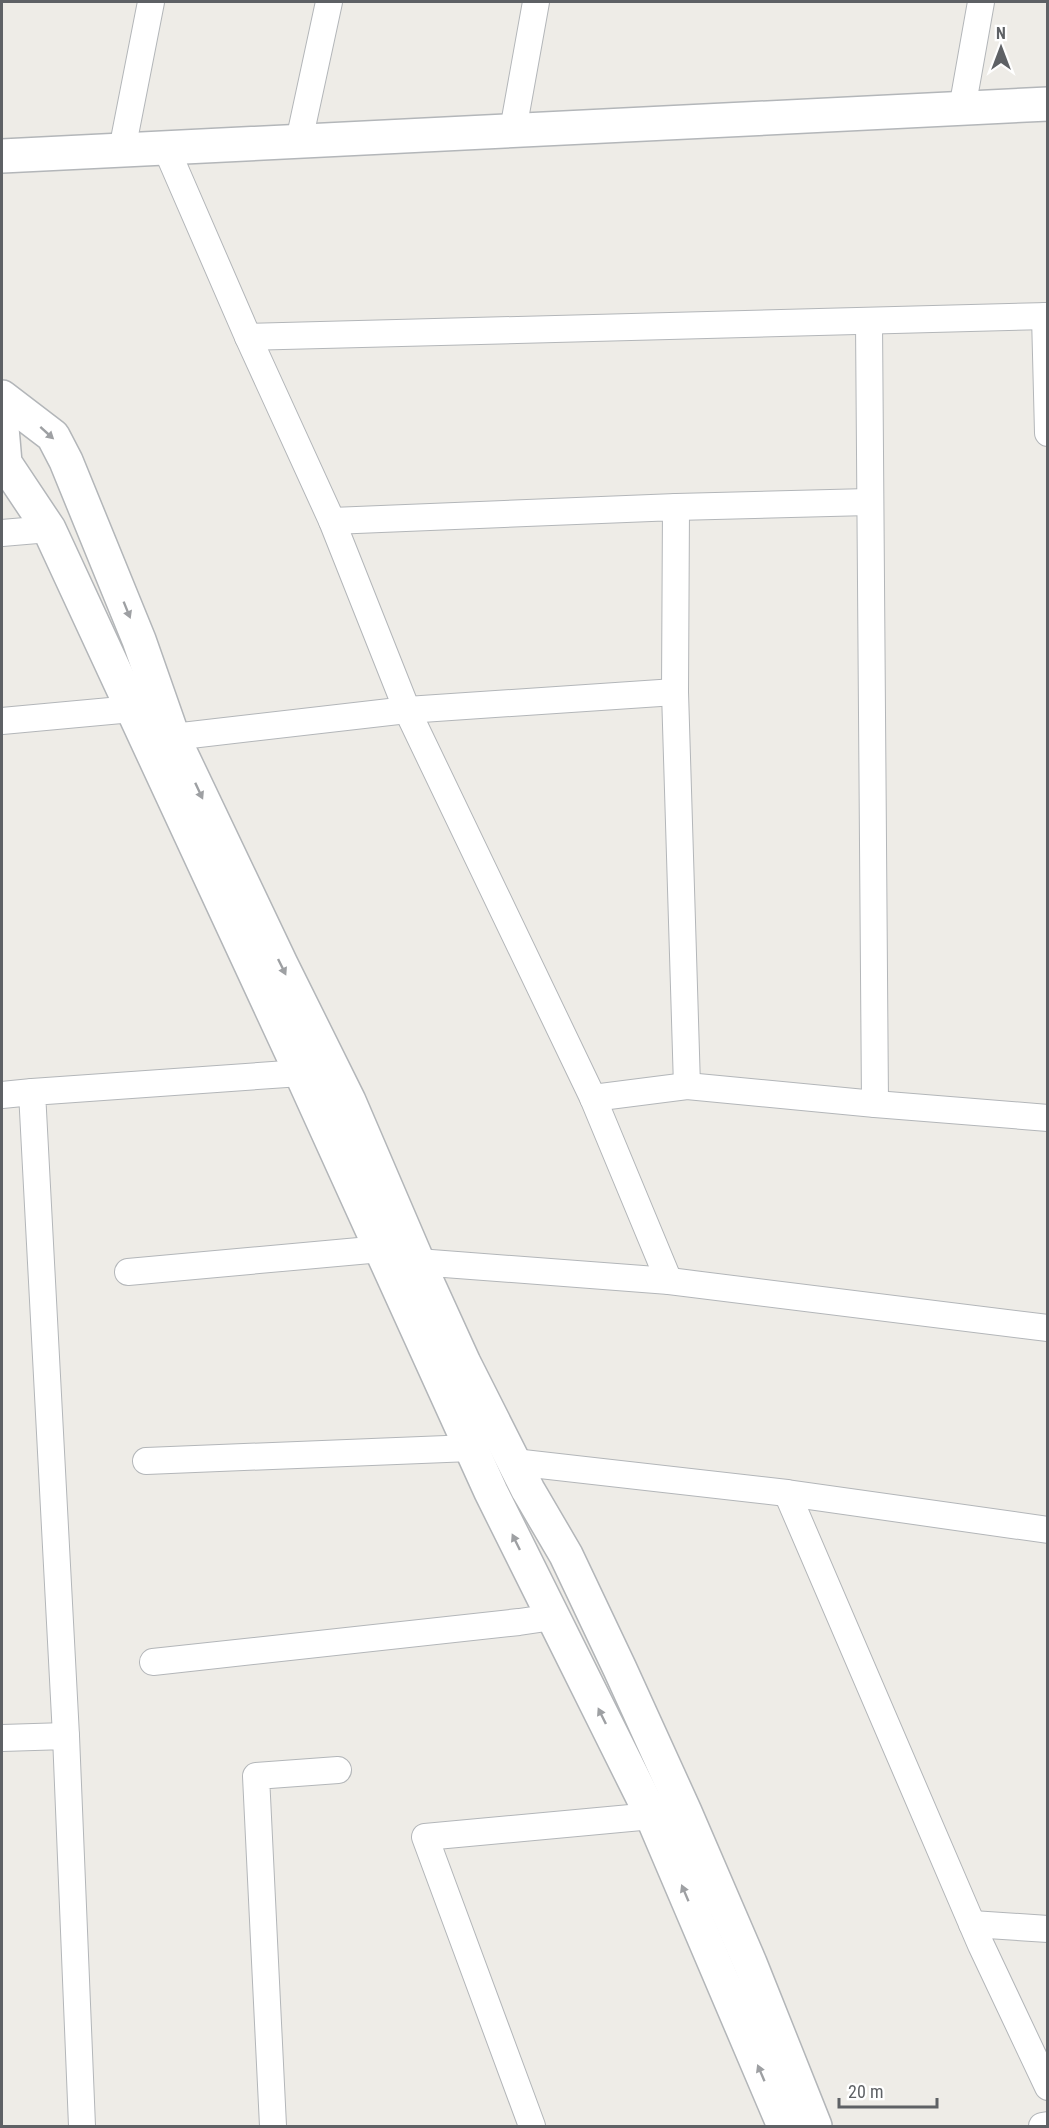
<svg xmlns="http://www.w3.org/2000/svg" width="1049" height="2128" font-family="'Roboto Condensed',sans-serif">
  <rect width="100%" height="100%" fill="#eeece7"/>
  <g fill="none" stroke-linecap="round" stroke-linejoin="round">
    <defs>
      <g id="minor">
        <polyline points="962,109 981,2"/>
        <polyline points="513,130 536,2"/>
        <polyline points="299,141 329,2"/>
        <polyline points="166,148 248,337 332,521 407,710 593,1098 669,1281"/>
        <polyline points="122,150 151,2"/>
        <polyline points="1045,316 1048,433"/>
        <polyline points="869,322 875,1104"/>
        <polyline points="248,337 1048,316"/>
        <polyline points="676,507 869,502"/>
        <polyline points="332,521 676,507 675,692 687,1086"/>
        <polyline points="2,533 49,529"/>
        <polyline points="2,721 132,709 147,705"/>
        <polyline points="156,739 407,710 675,692"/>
        <polyline points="2,1095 32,1092"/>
        <polyline points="593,1098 687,1086 875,1104 1048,1118"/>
        <polyline points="418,1262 669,1281 1048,1328"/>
        <polyline points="128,1272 381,1249"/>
        <polyline points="146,1461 471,1448"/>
        <polyline points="514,1462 787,1493 1048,1530"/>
        <polyline points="787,1493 981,1945 1048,2087"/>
        <polyline points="153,1662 519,1622 553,1617"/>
        <polyline points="66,1736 32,1092 301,1073"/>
        <polyline points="2,1738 66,1736 82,2126"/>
        <polyline points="972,1924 1048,1929"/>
        <polyline points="273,2126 256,1776 338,1770"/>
        <polyline points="532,2126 425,1837 652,1816"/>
        <polyline points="1042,2126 1048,2125"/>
      </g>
      <g id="tertiary">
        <polyline points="2,156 1048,104"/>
        <polyline points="2,397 53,436 66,461 139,640 173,737 281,964 349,1101 418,1262 464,1363 528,1490 566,1555 620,1669 685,1812 750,1963 815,2126"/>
        <polyline points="2,428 5,463 49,529 301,1073 491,1492 652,1816 784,2126"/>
      </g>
    </defs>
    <!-- minor casing -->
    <use href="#minor" stroke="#b3b6b9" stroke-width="28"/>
    <!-- tertiary casing -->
    <use href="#tertiary" stroke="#b3b6b9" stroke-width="36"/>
    <!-- minor -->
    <use href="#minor" stroke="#fff" stroke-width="26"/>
    <!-- tertiary -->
    <use href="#tertiary" stroke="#fff" stroke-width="33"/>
  </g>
  <!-- one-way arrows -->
  <defs><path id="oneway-solid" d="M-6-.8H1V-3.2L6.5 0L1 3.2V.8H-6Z" transform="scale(1.5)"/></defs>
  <g fill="#9ea0a3">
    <use href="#oneway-solid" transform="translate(47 433) rotate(42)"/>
    <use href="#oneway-solid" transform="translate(127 610) rotate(68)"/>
    <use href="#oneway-solid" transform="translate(199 791) rotate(65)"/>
    <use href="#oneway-solid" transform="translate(282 967) rotate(64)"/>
    <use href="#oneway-solid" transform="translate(516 1542) rotate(-116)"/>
    <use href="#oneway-solid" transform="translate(602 1716) rotate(-116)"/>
    <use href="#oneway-solid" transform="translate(685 1893) rotate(-113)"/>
    <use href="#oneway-solid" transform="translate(761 2073) rotate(-113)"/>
  </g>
  <!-- border -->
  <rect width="1049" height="2128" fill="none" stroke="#5e6165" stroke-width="6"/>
  <!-- north arrow -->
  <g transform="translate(1001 48)" stroke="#ffffff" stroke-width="4.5" paint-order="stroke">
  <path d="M0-4.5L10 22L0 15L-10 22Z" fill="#5e6165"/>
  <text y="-9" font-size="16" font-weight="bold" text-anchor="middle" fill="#5e6165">N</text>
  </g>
  <!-- scale -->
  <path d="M839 2098v9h98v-9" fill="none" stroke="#5e6165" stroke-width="3"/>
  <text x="848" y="2098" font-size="18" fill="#5e6165" stroke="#ffffff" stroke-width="4.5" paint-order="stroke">20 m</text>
</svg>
